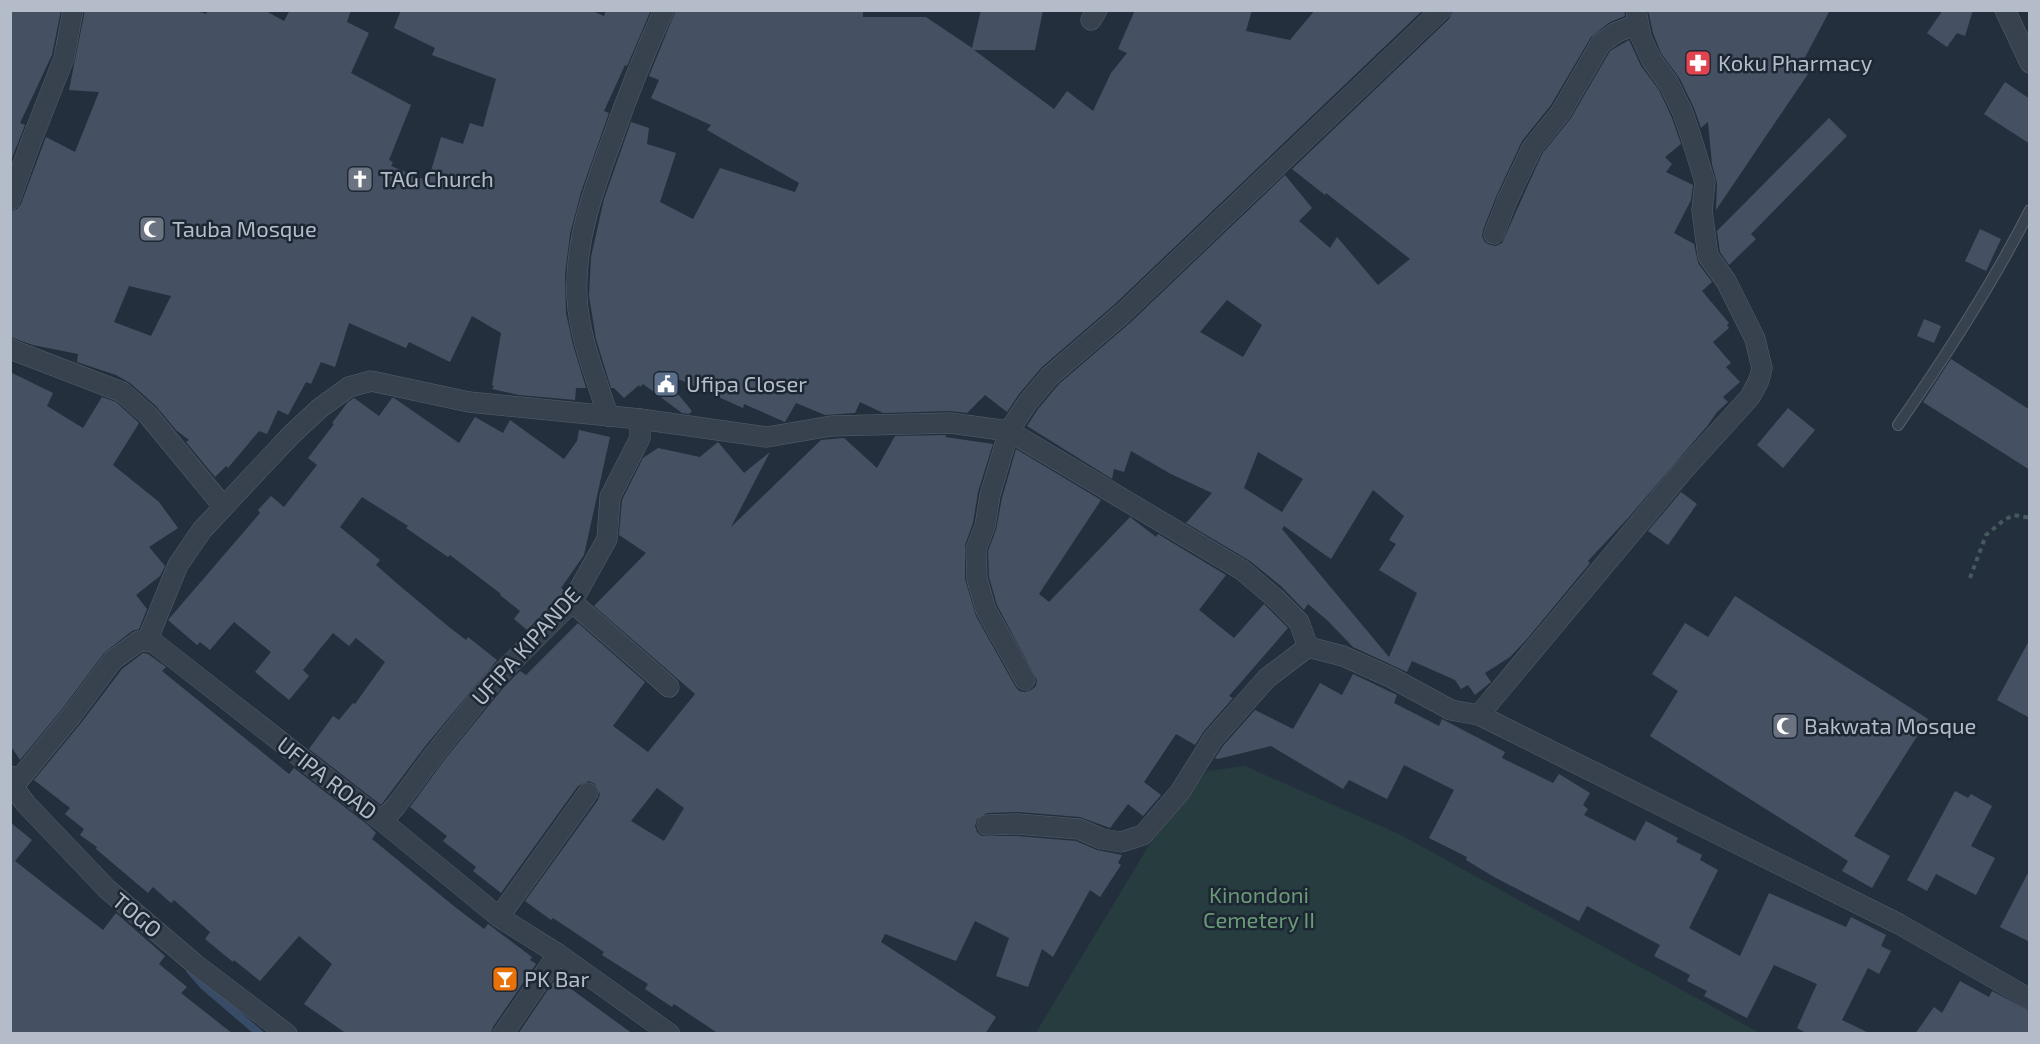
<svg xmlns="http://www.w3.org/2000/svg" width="2040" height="1044" font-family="'Exo 2',sans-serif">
  <rect width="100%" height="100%" fill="#242f3e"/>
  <!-- green -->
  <polygon fill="#263c3f" points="1245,766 1399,834 1760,1033 1035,1034 1148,847 1207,771"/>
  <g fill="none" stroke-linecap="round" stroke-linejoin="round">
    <!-- stream -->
    <polyline stroke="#394c67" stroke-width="8" points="190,970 204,986 260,1034"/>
  </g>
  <!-- building -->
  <g fill="#455162" fill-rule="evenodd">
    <polygon points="10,10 61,10 52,55 20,123 25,125 10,163"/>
    <path d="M85,10H193L206,14L208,10H264L284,21L290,10H351L347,22L369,33L351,73L411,105L389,160L393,162L391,166L428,181L441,137L463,144L470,123L483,127L496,79L432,55L435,48L394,28L401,10H590L604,16L606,10H651L627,66L625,65L604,111L609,113L581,192L570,234L565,275L566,313L573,345L586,388H576L575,400L519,395L492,389L494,386L492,385L501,333L472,316L450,362L409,342L406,348L349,323L335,367L321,362L311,384L306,382L288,415L278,410L267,434L259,431L228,468L226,466L215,477L186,442L189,440L176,430L156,406L130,383L116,375L77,362L78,354L33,345L10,337V212L17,209L21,204L46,137L75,152L99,92L69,90ZM129,286L171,296L151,336L114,322Z"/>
    <polygon points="676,10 863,10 863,17 926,17 972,48 981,10 1043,10 1035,50 974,50 1054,109 1067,91 1093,111 1111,73 1127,53 1118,49 1135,10 1252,10 1246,31 1290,40 1315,10 1423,10 1115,304 1042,367 1019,394 1007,412 985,395 967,413 950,411 883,413 860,402 855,413 825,415 796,403 785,422 744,404 743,408 658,370 692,411 689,414 682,413 643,384 640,387 639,385 624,398 614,388 611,388 596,339 589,296 591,257 604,199 631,122 649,128 647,144 676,153 660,202 693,219 720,168 795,192 799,183 707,130 711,125 651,98 659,80 649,76"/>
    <path d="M1453,10H1624L1625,16L1610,22L1591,37L1551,105L1522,141L1496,197L1483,230L1482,236L1485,242L1490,245L1496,246L1502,243L1542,154L1571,118L1610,51L1629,40L1641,66L1659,90L1672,118L1681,144L1665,157L1672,164L1666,172L1693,185L1691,200L1674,233L1694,244L1698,263L1712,282L1702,291L1729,323L1727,325L1729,328L1713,342L1731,363L1726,367L1740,382L1723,397L1728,402L1717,412L1708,425L1629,517L1588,561L1590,563L1527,639L1510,657L1485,673L1491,682L1475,695L1468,685L1461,689L1455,680L1412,661L1407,672L1353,647L1328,621L1308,604L1304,610L1281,586L1250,561L1186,523L1212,493L1171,474L1131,451L1124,472L1114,469L1112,479L1027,426L1038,409L1059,384L1131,322L1285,175L1312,208L1299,221L1330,248L1337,237L1378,285L1410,259L1326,193L1325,195L1292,169L1449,19ZM1227,300L1262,325L1243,357L1200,332ZM1258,452L1303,479L1282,512L1244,488ZM1373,490L1404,516L1389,540L1396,544L1379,570L1417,593L1389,657L1282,529L1284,526L1331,559Z"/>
    <polygon points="1648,10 1830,10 1801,65 1810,71 1716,210 1717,183 1712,164 1708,122 1701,128 1694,108 1680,79 1661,53 1653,33"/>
    <polygon points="1943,10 1973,10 1965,36 1957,33 1947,47 1927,33"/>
    <polygon points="2005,82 2030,99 2030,144 1984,114"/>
    <polygon points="1829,118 1847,136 1751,234 1756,239 1729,265 1720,252 1717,231"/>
    <polygon points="1980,229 2001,239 1986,271 1965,261"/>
    <polygon points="1924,319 1941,326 1934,343 1917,336"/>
    <polygon points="1951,359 2030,410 2030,470 1923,402"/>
    <polygon points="10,372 53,393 47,406 83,428 102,397 116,402 139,423 113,465 159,502 178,528 149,547 165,566 160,576 136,595 147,609 139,629 132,631 104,653 63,708 20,760 10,745"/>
    <polygon points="354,398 379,416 392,398 394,398 459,443 475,417 503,433 510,420 564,459 577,441 579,430 610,437 584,555 561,588 565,591 562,595 527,630 514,619 520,611 500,595 501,594 450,555 448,557 406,528 408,526 362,497 340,527 380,560 376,565 400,586 449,627 466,640 468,637 497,660 427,744 381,805 309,749 333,716 339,720 353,703 355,704 385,662 356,638 349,646 333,633 303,670 309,676 289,700 255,672 271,652 234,622 210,650 200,642 197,645 168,620 260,513 258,510 271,496 284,507 317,465 308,458 334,424 332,423 348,402"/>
    <polygon points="1788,408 1815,430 1783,468 1757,445"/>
    <path d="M946,435L945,437L993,444L978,492L973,523L965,545V579L976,616L1015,686L1019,691L1025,692L1031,690L1036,686L1037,680L997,605L989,577L988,551L996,530L1002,498L1016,449L1101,500L1039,594L1049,602L1130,517L1156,537L1158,534L1226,575L1199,610L1234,638L1264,604L1288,628L1229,696L1233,698L1204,731L1195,745L1176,734L1144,782L1161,795L1143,816L1128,804L1110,828L1080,817L1018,812L987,813L977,819L975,826L977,832L982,836H1017L1076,841L1097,850L1122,855L1118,863L1121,865L1100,897L1090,890L1053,957L1042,949L1028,987L996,976L1009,938L975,921L956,961L885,934L881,942L996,1017L985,1034H719L674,1004L672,1007L645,989L648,984L602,955L604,952L553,918L551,920L525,901L598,800L600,794L595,784L589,781L578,786L501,893L473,871L476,867L443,841L447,836L410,807L445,759L504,687L520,671L526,675L578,623L645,682L613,726L648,752L695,694L594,606L646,553L619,535L622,500L643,458L658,448L700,457L718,442L744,473L770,452L731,527L821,440L844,438L877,468L895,436ZM657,788L684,808L664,841L631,821Z"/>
    <polygon points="1681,492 1697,504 1668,545 1648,531"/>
    <polygon points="1735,596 1928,719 1854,836 1890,856 1872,888 1842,871 1848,861 1650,736 1678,691 1652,674 1685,623 1708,637"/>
    <polygon points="2030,639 2030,718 1997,700"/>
    <polygon points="143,653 148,654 166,667 162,671 289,774 294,768 368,825 376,833 372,839 455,907 484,929 488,924 532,957 530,960 536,964 493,1027 491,1034 347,1034 304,1004 332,964 299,936 260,981 234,960 233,962 205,939 210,932 174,900 171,903 153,887 148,893 96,849 97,847 80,835 84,829 65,814 70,808 34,780 81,723 122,669"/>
    <polygon points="1353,674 1397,695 1394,703 1439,726 1442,719 1505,752 1502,758 1553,783 1559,774 1590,793 1583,805 1588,809 1584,815 1635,841 1646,821 1678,838 1676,842 1702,855 1700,860 1718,870 1689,928 1740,956 1769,893 1846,927 1851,917 1886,935 1881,946 1891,951 1879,974 1868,968 1842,1020 1871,1034 1808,1034 1797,1028 1817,984 1774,965 1747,1018 1704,996 1707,991 1687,981 1690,975 1654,956 1660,945 1587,906 1579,921 1494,877 1466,860 1467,857 1429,838 1454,790 1404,765 1387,799 1349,780 1343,789 1271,746 1218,759 1215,758 1223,746 1255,710 1293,729 1320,683 1342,695"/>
    <polygon points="1955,791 1968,798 1971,794 1992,806 1971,846 1995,858 1976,895 1936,874 1927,891 1907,880"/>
    <polygon points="10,822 32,840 15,861 103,930 116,913 165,956 159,964 187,987 181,993 233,1034 10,1034"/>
    <polygon points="2030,869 2030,942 2000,927"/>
    <polygon points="556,978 633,1034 518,1034"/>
    <polygon points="1960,981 1989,997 1992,991 2030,1011 2030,1034 1915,1034 1934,1007 1942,1013"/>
  </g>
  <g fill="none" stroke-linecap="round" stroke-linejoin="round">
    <defs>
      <path id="lane" d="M1898,425C1946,356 1992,285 2030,210"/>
      <g id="street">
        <polyline points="2005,10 2030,63"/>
        <polyline points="1091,20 1097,10"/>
        <polyline points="10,200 31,142 64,58 73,10"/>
        <polyline points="1494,234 1507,201 1532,148 1561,112 1601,43 1617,32 1638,24"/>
        <polyline points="10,349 122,392 148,415 223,506"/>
        <path d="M608,416C596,377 579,338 577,297C574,242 594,188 613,137C628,94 645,52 664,10"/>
        <polyline points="572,602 669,687"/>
        <polyline points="147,641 178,565 202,530 291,435 320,408 349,387 371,381 469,402 640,419 767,437 831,426 950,423 1009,431 1242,570 1275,598 1299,622 1308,647"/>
        <polyline points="1025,680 986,610 977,579 976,549 985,526 990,495 1009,431 1028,402 1050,376 1123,313 1441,10"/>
        <polyline points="1479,715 1682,472 1750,397 1759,380 1762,368 1755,339 1726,281 1708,256 1702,210 1705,182 1692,140 1683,113 1669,84 1651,59 1641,37 1636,10"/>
        <polyline points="11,776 13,787 26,804 107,889 195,964 287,1034"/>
        <polyline points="13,787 72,715 113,660 139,641 153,642 382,821 499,917 558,954 670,1034"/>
        <polyline points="382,821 396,806 436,752 495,679 572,602 607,539 610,497 640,438 640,419"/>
        <polyline points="987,825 1017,824 1079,829 1102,839 1121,842 1143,835 1180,792 1213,739 1267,678 1308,647 1343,656 1392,678 1451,710 1479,715 1899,924 2030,999"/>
        <polyline points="499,917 588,793"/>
        <polyline points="503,1034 558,954"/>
      </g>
    </defs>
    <!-- lane casing -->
    <use href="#lane" stroke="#565f6c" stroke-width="12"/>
    <!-- street casing -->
    <use href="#street" stroke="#565f6c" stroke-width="21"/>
    <!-- path -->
    <polyline stroke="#44595c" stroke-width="4" stroke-dasharray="4.5 4.5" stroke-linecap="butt" points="1970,578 1986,535 2004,520 2014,515 2030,518"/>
    <!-- lane -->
    <use href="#lane" stroke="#38414e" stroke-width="10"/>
    <!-- street -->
    <use href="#street" stroke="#38414e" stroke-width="20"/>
  </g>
  <!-- icons -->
  <defs>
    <symbol id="pharmacy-square" viewBox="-11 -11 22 22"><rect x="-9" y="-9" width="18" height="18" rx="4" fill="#e0444e" stroke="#1d2633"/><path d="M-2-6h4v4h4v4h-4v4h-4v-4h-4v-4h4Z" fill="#fff"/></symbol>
    <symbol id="church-square" viewBox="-11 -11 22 22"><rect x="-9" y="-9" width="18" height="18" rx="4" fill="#6b7280" stroke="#1d2633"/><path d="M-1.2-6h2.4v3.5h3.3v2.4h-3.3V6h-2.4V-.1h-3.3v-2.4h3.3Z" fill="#fff"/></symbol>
    <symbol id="mosque-square" viewBox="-11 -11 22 22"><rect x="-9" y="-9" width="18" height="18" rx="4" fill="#6b7280" stroke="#1d2633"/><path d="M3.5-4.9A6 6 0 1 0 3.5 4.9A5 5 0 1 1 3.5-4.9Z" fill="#fff"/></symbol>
    <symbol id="civic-square" viewBox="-11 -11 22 22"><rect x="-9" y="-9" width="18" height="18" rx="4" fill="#5c6f8a" stroke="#1d2633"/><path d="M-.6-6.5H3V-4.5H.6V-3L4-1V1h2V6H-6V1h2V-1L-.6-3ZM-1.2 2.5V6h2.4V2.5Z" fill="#fff"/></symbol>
    <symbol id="bar-square" viewBox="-11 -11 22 22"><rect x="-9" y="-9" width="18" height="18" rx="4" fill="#e8710a" stroke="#1d2633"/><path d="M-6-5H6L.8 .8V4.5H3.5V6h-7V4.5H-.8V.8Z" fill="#fff"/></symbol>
  </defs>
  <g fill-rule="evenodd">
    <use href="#pharmacy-square" x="1683" y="48" width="30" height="30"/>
    <use href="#church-square" x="345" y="164" width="30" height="30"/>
    <use href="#mosque-square" x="137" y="214" width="30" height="30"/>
    <use href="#civic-square" x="651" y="369" width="30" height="30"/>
    <use href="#mosque-square" x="1770" y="711" width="30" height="30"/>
    <use href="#bar-square" x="490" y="964" width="30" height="30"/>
  </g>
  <g text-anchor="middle" stroke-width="5" stroke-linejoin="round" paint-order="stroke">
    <!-- poi labels -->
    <g font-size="22" fill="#b4bcc9" stroke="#1d2633" text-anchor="start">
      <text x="1718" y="71">Koku Pharmacy</text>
      <text x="380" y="187">TAG Church</text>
      <text x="172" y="237">Tauba Mosque</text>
      <text x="686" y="392">Ufipa Closer</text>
      <text x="1804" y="734">Bakwata Mosque</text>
      <text x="524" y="987">PK Bar</text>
    </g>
    <!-- street labels -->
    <g font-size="22" fill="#b4bcc9" stroke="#1d2633">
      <text transform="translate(526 646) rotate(-48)" y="8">UFIPA KIPANDE</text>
      <text transform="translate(327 778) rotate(38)" y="8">UFIPA ROAD</text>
      <text transform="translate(137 915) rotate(40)" y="8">TOGO</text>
    </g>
    <!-- park labels -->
    <g font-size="22" fill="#6b9a76" stroke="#1d2633">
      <text x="1259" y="903">Kinondoni<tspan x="1259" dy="25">Cemetery II</tspan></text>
    </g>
  </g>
  <!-- border -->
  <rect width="2040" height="1044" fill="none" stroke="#b4bcc9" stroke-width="24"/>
</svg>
